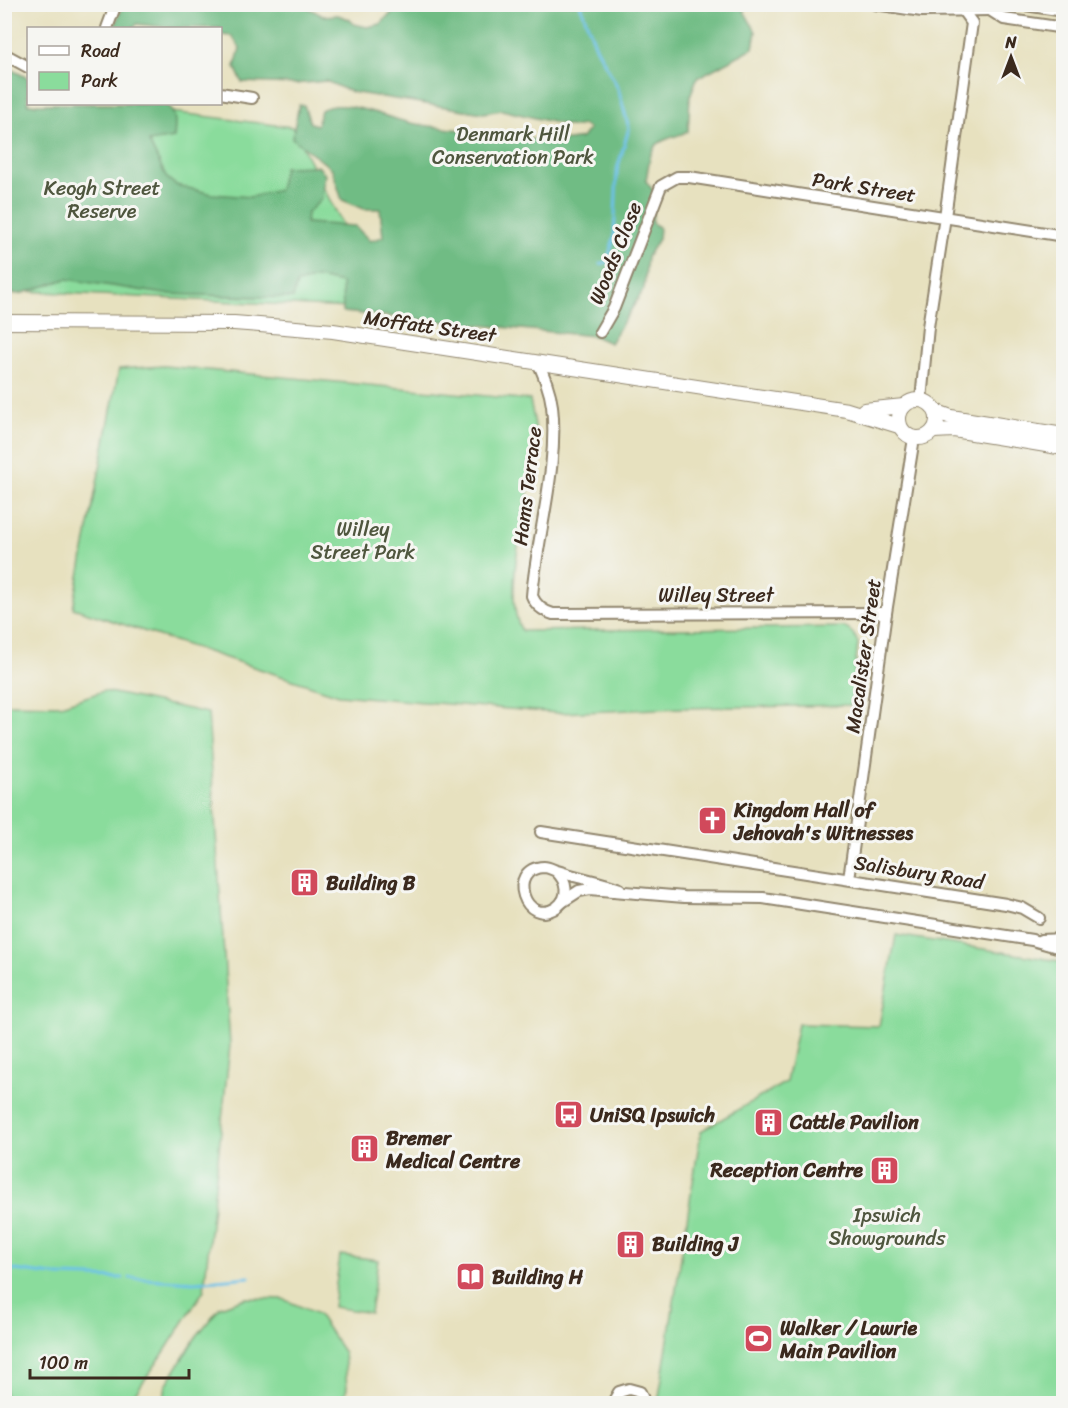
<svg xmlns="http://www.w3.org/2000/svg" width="1068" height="1408" font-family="Sriracha,sans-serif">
  <rect width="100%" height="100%" fill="#f6f6f2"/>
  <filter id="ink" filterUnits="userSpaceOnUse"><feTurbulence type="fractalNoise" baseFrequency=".0167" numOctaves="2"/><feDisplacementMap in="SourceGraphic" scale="12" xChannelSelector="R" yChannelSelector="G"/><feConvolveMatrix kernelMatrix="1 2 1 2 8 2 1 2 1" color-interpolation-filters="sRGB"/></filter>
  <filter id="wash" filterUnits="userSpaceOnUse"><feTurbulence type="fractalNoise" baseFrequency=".008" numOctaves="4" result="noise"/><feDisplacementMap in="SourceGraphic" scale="24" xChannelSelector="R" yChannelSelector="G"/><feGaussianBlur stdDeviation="1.35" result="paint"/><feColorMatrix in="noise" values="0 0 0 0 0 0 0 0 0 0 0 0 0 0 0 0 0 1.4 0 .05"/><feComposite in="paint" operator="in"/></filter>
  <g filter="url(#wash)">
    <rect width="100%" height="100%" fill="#e7e1bf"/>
    <!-- green -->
    <g fill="#8adc9c" stroke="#62835d" stroke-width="1.5">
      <polygon points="47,104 107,104 292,127 387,310 5,290 4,136"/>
      <path d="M164,366L530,400C532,412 536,425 536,436C535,485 498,591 522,631L844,627C852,631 855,635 858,643L851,705L682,708L558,713L339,695L73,608L119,369Z"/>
      <polygon points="104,691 208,713 230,1045 204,1290 161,1357 128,1403 5,1403 5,704 61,705"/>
      <polygon points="896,935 1059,961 1063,969 1063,1403 658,1403 701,1131 786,1082 798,1024 879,1026"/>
      <polygon points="340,1255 378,1260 370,1313 333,1307"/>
      <polygon points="246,1298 283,1299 318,1314 344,1353 347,1387 344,1403 163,1403 166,1385 196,1337 220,1307"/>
    </g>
    <!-- forest -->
    <path fill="#6fbc84" stroke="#557351" stroke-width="1.5" d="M747,4L744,11L756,32L753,48L697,78L690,96L688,132C650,144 652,143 646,181L655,193L652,223L659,227L658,239L647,257L644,289L610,343L594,336L343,312L342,283L317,278L297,283L293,298L165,294L66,279L20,294L5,293L4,66L28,78V104H164C178,111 175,124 174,138L149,142L167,178L176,185L212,194L251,197L279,190L284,167L318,166L325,174L321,200L307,213L306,223L355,226L370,241L383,237L380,209H364L342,200L332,169L292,138L299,105H304L310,123L317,125L321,110C345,97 385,118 411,123C432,127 454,129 476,132C510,136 548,145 582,138L589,129L583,125L573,127L502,110L483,113L351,92L326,81L295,84L242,82L235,67L240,48L232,36L221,35L220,28H173L137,24L133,28H114L123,5H303L323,16L338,15L349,19L354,24L367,27L381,24C388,14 396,8 409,5Z"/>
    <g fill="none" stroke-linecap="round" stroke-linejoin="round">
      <!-- stream -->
      <g stroke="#6cc1e9" stroke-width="3">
        <polyline points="580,4 596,47 618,88 629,128 617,170 614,238 607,262 600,264"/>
        <polyline points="4,1271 15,1270 60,1276 123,1278"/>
        <polyline points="130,1278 195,1282 249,1277"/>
      </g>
    </g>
  </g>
  <g filter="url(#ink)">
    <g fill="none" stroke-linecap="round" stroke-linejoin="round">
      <defs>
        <g id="minor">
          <polyline points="875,4 922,11 990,10 1007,4"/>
          <polyline points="1019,4 1064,11"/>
          <polyline points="990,10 1004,19 1064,28"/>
          <polyline points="107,28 116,4"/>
          <polyline points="4,54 28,67"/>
          <polyline points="220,93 252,98"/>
          <polyline points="600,332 614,308 661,186 677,177 689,177 1064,236"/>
          <path d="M538,362C544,376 550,390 552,406C559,466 537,535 532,596C536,606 543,611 553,614L886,613"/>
          <polyline points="921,400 928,327 945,217 972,23 958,4"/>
          <polyline points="541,832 1006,904 1022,908 1039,918"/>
          <path d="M556,871C567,881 570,897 557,907C525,929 505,868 544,867C549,867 553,870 557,871C578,878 599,881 620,889"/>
          <polyline points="849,879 886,613 914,438"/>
          <polyline points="562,902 579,891 590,889 684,897 763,898 1032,940 1064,949"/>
          <polyline points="1041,940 1064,939"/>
          <polyline points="612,1404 619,1392 629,1389 640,1392 645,1404"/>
        </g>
        <g id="major">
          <polyline points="4,322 234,323 333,331 847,410 899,426"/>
          <circle cx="918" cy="419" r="19"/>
          <polyline points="864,410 904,406"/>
          <polyline points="935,411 951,417 1064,435"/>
          <polyline points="933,431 954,430 1064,448"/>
        </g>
      </defs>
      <!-- minor casing -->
      <use href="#minor" stroke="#91866e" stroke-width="14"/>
      <!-- major casing -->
      <use href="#major" stroke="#91866e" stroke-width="16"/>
      <!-- minor -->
      <use href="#minor" stroke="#fff" stroke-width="10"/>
      <!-- major -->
      <use href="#major" stroke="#fff" stroke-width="14"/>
    </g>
  </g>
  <!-- icons -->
  <defs>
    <symbol id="church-square" viewBox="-11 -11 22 22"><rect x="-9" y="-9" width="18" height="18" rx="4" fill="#d1495b" stroke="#f6f6f2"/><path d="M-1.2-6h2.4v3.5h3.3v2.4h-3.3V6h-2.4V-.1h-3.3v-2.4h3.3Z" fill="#fff"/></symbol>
    <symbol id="building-square" viewBox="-11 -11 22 22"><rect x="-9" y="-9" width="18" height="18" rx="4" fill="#d1495b" stroke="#f6f6f2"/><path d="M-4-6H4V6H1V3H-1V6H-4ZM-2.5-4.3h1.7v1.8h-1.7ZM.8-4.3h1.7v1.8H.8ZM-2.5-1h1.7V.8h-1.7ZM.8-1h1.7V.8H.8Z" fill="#fff"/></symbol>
    <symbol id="bus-square" viewBox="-11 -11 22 22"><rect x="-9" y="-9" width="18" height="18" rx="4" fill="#d1495b" stroke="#f6f6f2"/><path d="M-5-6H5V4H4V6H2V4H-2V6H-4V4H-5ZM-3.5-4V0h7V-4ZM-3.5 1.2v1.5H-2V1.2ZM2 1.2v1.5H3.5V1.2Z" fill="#fff"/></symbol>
    <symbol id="library-square" viewBox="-11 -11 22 22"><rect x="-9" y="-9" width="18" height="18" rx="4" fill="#d1495b" stroke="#f6f6f2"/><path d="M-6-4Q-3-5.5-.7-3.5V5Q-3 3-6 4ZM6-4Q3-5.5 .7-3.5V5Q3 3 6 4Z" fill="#fff"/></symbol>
    <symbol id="stadium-square" viewBox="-11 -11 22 22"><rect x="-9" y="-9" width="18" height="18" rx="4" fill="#d1495b" stroke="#f6f6f2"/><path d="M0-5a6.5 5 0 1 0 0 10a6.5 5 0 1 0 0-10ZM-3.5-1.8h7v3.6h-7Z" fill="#fff"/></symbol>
  </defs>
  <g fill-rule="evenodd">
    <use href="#church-square" x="696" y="804" width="33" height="33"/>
    <use href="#building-square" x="288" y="866" width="33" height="33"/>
    <use href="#bus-square" x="552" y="1098" width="33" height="33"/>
    <use href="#building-square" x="752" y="1106" width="33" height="33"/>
    <use href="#building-square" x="348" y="1132" width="33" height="33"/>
    <use href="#building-square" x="868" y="1154" width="33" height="33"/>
    <use href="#building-square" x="614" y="1228" width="33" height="33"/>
    <use href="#library-square" x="454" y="1260" width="33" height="33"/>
    <use href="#stadium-square" x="742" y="1322" width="33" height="33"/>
  </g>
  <g text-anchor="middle" stroke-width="6" stroke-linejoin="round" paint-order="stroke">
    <!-- park labels -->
    <g font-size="20" fill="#4f563e" stroke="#f6f6f2">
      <text x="513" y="141">Denmark Hill<tspan x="513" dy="23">Conservation Park</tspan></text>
      <text x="102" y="195">Keogh Street<tspan x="102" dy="23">Reserve</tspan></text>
      <text x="363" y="536">Willey<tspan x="363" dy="23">Street Park</tspan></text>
      <text x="887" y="1222">Ipswich<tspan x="887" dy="23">Showgrounds</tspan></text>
    </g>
    <!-- street labels -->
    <g font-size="20" fill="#3b2a1e" stroke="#f6f6f2">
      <text transform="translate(864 187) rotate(9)" y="7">Park Street</text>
      <text transform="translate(615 253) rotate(-68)" y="7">Woods Close</text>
      <text transform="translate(430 326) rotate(8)" y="7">Moffatt Street</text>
      <text transform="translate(527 486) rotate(-83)" y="7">Hams Terrace</text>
      <text x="716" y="602">Willey Street</text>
      <text transform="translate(863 656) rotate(-82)" y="7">Macalister Street</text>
      <text transform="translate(919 872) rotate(9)" y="7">Salisbury Road</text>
    </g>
    <!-- poi labels -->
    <g font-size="20" font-weight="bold" fill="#3b2a1e" stroke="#f6f6f2" text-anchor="start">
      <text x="734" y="817">Kingdom Hall of<tspan x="734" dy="23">Jehovah's Witnesses</tspan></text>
      <text x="326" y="890">Building B</text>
      <text x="590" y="1122">UniSQ Ipswich</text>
      <text x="790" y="1129">Cattle Pavilion</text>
      <text x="386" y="1145">Bremer<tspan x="386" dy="23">Medical Centre</tspan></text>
      <text x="863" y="1177" text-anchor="end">Reception Centre</text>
      <text x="652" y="1251">Building J</text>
      <text x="492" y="1284">Building H</text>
      <text x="780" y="1335">Walker / Lawrie<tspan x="780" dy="23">Main Pavilion</tspan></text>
    </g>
  </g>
  <!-- margin -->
  <rect width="1068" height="1408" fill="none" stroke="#f6f6f2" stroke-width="24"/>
  <!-- legend -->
  <rect x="27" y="27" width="195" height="78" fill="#f6f6f2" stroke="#aba49d" stroke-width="1.5"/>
  <rect x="39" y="46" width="30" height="9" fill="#ffffff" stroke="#aba49d" stroke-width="1.5"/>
  <text x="81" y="57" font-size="18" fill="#3b2a1e">Road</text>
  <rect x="39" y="72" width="30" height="18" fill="#8adc9c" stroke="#aba49d" stroke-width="1.5"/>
  <text x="81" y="87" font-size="18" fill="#3b2a1e">Park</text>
  <!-- north arrow -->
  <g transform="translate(1011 57)" stroke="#f6f6f2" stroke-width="4.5" paint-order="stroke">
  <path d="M0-4.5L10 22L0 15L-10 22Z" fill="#3b2a1e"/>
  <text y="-9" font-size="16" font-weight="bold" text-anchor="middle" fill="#3b2a1e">N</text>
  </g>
  <!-- scale -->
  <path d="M30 1369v9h159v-9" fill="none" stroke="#3b2a1e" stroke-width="3"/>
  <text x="39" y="1369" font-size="18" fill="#3b2a1e" stroke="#f6f6f2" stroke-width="4.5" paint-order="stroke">100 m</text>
</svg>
